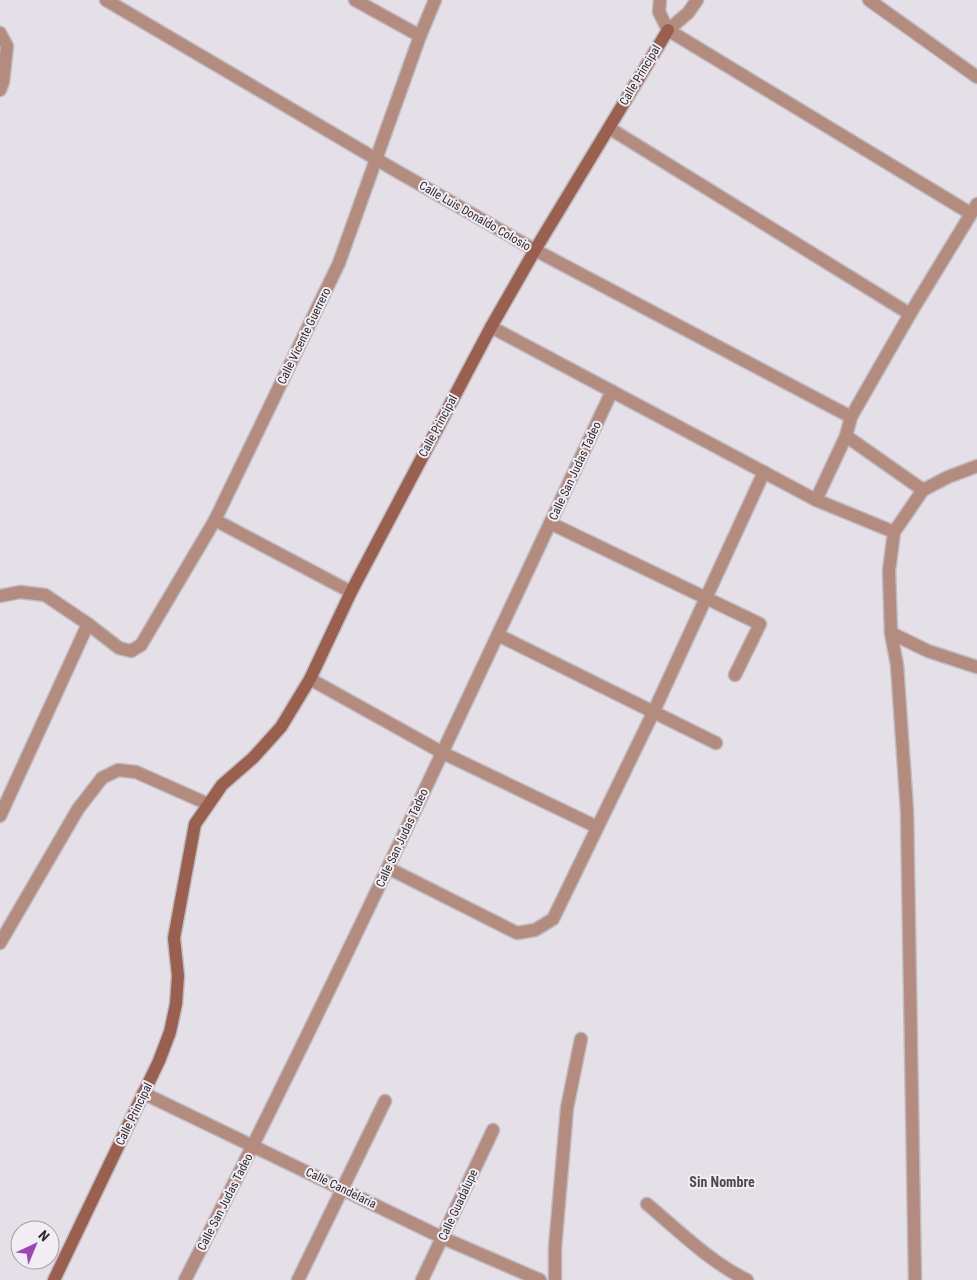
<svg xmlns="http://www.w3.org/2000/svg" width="977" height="1280" font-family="'Roboto Condensed',sans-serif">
  <rect width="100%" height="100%" fill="#e5dfe7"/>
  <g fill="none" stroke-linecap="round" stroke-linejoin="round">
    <defs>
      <g id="street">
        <polyline points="106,0 393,169 535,250 851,417"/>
        <polyline points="355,0 420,36"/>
        <polyline points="660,0 659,12 668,30 970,213"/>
        <polyline points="869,0 977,77"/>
        <polyline points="668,30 688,13 697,0"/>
        <polyline points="0,33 7,46 3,82 0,90"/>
        <polyline points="609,128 910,314"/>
        <polyline points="491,327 816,500 894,532"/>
        <polyline points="846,436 923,490"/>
        <polyline points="816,500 846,436 851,417 910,314 977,204"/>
        <polyline points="215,520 351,592"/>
        <polyline points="550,523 760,624 735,675"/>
        <polyline points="0,596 20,592 45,595 88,624 119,648 131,651 141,645 215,520 339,263 420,36 435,0"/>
        <polyline points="891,633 928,651 977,667"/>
        <polyline points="498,635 716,743"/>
        <polyline points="310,679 443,753 597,827"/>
        <polyline points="0,816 88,624"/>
        <polyline points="388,868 517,933 535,930 553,919 653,713 764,472"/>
        <polyline points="0,943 78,809 102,778 118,770 136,772 208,804"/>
        <polyline points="143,1093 443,1238 540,1280"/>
        <path d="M647,1204C678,1230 710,1262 747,1280"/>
        <path d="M185,1280C335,987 472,689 612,391"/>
        <polyline points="298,1280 385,1101"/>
        <polyline points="422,1280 493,1130"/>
        <polyline points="555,1280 555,1248 567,1108 581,1039"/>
        <polyline points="915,1280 907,811 897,665 891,633 889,571 894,532 923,490 948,477 977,466"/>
      </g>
      <polyline id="secondary" points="54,1280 159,1061 170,1032 176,1004 178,976 174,938 195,824 222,785 253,758 281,727 310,679 351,592 491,327 535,250 668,30"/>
    </defs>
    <!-- street casing -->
    <use href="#street" stroke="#c0bbc2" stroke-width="15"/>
    <!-- secondary casing -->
    <use href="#secondary" stroke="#c0bbc2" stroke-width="15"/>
    <!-- street -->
    <use href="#street" stroke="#b38b7f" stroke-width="12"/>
    <!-- secondary -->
    <use href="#secondary" stroke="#996050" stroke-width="12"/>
  </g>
  <g text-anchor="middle" stroke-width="4" stroke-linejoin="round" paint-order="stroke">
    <!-- street labels -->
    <g font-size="12" fill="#2d2b2d" stroke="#f2edf4">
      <text transform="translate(640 75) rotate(-59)" y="4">Calle Principal</text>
      <text transform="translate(475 216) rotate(30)" y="4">Calle Luis Donaldo Colosio</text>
      <text transform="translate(304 336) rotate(-64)" y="4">Calle Vicente Guerrero</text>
      <text transform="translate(438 426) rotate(-62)" y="4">Calle Principal</text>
      <text transform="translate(575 471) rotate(-65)" y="4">Calle San Judas Tadeo</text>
      <text transform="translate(402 838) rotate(-65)" y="4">Calle San Judas Tadeo</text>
      <text transform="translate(134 1114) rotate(-64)" y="4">Calle Principal</text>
      <text transform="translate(341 1188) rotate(26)" y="4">Calle Candelaria</text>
      <text transform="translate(225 1202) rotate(-63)" y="4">Calle San Judas Tadeo</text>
      <text transform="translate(458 1205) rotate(-65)" y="4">Calle Guadalupe</text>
    </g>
    <!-- neighbourhood labels -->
    <g font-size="14" font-weight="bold" fill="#4e494f" stroke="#f2edf4">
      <text x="722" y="1187">Sin Nombre</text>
    </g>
  </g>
  <!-- north arrow -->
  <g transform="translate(35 1245) rotate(44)"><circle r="24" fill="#f2edf4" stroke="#a39fa4"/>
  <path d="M0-4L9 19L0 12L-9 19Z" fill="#9c46b4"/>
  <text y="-8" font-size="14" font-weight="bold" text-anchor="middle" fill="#2d2b2d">N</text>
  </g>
</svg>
